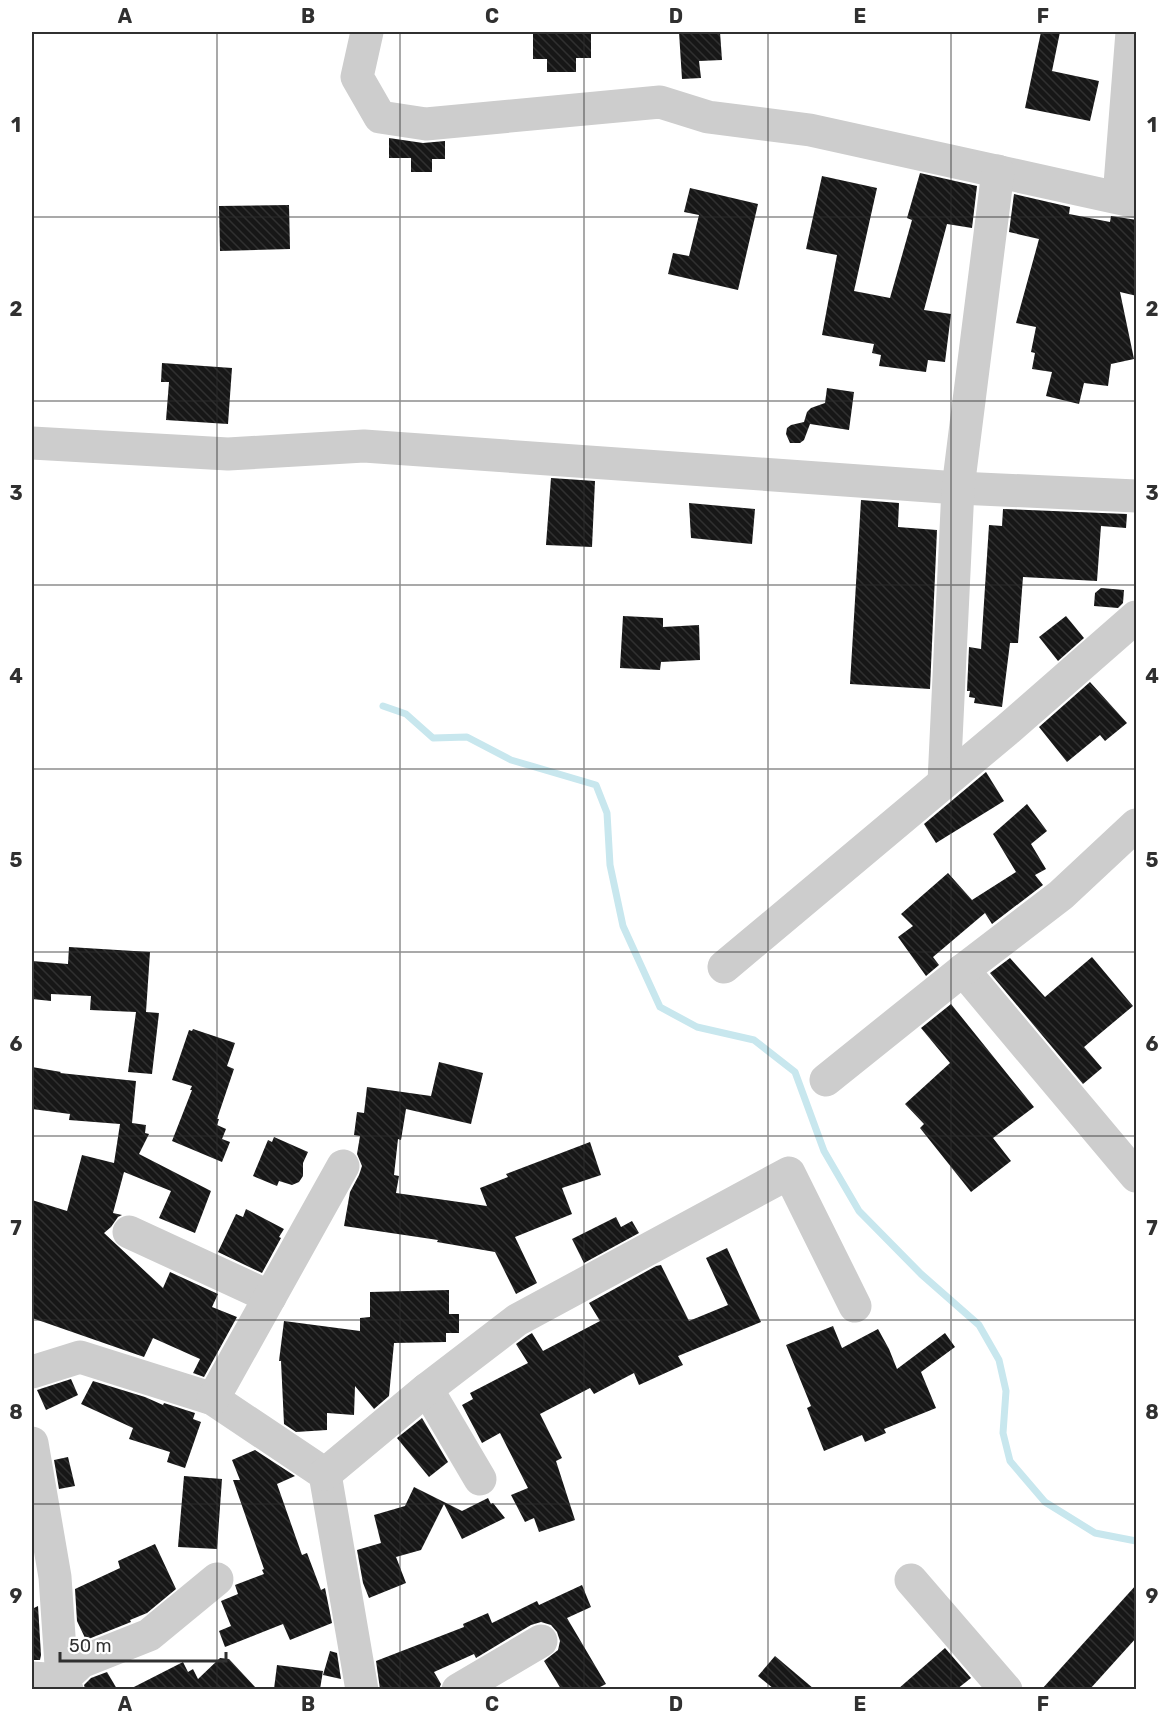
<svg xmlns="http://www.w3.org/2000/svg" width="1168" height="1721" font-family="Rubik,sans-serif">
  <defs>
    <pattern id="building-back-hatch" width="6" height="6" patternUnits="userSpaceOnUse" patternTransform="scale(1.5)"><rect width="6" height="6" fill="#171717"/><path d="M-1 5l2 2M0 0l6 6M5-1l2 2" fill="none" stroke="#303030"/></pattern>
  </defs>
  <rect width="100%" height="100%" fill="#fff"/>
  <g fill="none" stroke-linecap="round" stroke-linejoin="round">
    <!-- stream -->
    <polyline stroke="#c8e7ee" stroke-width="7" points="383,706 406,714 433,738 467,737 511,760 596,785 607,813 610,865 623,926 660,1007 697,1027 754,1040 795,1072 824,1151 859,1211 921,1274 979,1325 999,1360 1006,1391 1003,1433 1010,1461 1045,1502 1095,1533 1136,1541"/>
  </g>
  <!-- building -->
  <g fill="url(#building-back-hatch)">
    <polygon points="533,32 591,32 591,58 576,58 576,72 547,72 547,59 533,59"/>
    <polygon points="679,32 720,32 722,60 699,61 701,78 682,79"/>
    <polygon points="1041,32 1060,32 1052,71 1099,81 1090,121 1025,108"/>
    <polygon points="389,138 423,143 445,141 445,159 432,159 432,172 411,172 411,158 389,158"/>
    <polygon points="920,173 977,186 972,228 947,224 924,310 951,314 945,362 928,360 926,372 879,366 881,355 872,353 874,344 822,335 837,255 806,249 822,176 877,188 854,291 890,298 912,220 907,218"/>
    <polygon points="690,188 758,204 738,290 668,274 673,253 689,256 699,215 684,212"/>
    <polygon points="1014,194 1070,207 1069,214 1110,222 1111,216 1137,220 1137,296 1120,292 1134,359 1111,364 1108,386 1084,383 1079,404 1046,396 1052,372 1032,369 1035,353 1031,352 1036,327 1016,323 1039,239 1009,232"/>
    <polygon points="289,205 290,249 220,251 219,206"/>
    <polygon points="162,363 232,368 228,424 166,420 169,382 161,382"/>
    <polygon points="827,388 854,392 849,430 810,424 804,440 800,443 790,443 786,434 787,428 791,425 804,422 807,412 811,408 825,403"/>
    <polygon points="551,478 595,481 592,547 546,545"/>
    <polygon points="861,500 899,503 898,527 937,530 930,689 850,684"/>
    <polygon points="689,503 755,509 752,544 691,538"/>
    <polygon points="1003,509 1127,514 1126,528 1101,526 1097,581 1023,577 1018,643 1010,643 1002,707 974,703 975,698 969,697 970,691 967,691 969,647 981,649 989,525 1002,526"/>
    <polygon points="1101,588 1124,590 1123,603 1118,608 1094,606 1095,593"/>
    <polygon points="623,616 663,618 663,627 699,625 700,660 661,662 660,670 620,668"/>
    <polygon points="1066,616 1084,638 1058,661 1039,637"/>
    <polygon points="1090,682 1127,723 1105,741 1100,735 1067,762 1039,727"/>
    <polygon points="986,772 1004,801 936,843 924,824"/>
    <polygon points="1027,804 1047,831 1031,844 1046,869 1035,875 1043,885 992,924 985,913 933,957 939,965 926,976 898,937 913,926 901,914 948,873 972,900 1016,872 993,834"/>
    <polygon points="69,947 150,952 146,1012 159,1013 152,1074 128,1072 136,1012 90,1010 91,996 51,994 51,1001 32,999 32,961 68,964"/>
    <polygon points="1092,957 1133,1006 1084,1047 1102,1068 1083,1084 990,973 1010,958 1045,997"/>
    <polygon points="951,1004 1034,1107 993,1138 1011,1161 971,1192 920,1128 924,1124 905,1104 950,1063 921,1028"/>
    <polygon points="193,1029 235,1043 227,1066 234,1069 217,1119 219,1119 217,1125 226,1129 222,1139 230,1142 222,1162 172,1141 192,1090 190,1090 192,1086 172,1080 189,1030 192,1031"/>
    <polygon points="439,1062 483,1073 471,1124 406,1109 401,1140 398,1139 394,1175 399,1176 396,1193 487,1206 480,1188 508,1177 506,1174 590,1142 601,1175 562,1188 572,1214 515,1237 537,1283 516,1294 495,1252 437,1242 438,1240 344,1226 350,1192 359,1175 362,1166 357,1154 360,1136 354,1135 357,1112 364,1113 367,1087 431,1096"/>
    <polygon points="32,1067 61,1072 60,1073 136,1081 132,1123 146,1125 145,1133 149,1134 139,1154 211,1191 195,1233 159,1218 171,1191 124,1172 113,1213 122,1215 118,1217 111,1227 104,1233 163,1288 170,1272 218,1294 212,1307 237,1317 204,1377 193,1373 200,1359 153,1338 144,1357 32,1318 32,1200 67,1211 82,1155 114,1163 120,1124 69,1120 70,1114 32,1109"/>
    <polygon points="274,1137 308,1152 303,1163 303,1176 299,1182 292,1185 279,1181 277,1186 253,1176 268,1140 272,1142"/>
    <polygon points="246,1209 284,1229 279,1237 281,1238 262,1273 218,1252 236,1214 243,1217"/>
    <polygon points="616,1217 621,1227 632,1221 639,1233 584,1263 572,1239"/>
    <polygon points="727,1248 761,1322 678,1356 683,1365 639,1385 634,1373 594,1394 590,1388 540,1414 562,1458 556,1461 575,1520 539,1532 534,1518 525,1522 511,1495 528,1488 500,1433 482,1443 462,1405 473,1399 470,1393 528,1363 516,1344 527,1336 532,1333 543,1351 600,1321 589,1303 656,1266 661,1265 689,1321 728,1305 706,1258"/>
    <polygon points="449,1290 449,1314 459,1314 459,1333 446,1333 446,1342 394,1343 389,1396 374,1409 355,1386 354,1415 327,1413 327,1430 296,1432 284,1424 281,1361 279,1361 284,1321 360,1331 360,1318 370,1317 370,1292"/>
    <polygon points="833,1326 842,1348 878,1329 889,1349 897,1369 945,1333 955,1347 921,1372 936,1408 884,1429 886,1433 865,1442 862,1435 824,1451 807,1408 811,1406 786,1345"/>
    <polygon points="71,1379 78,1395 46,1410 37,1390"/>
    <polygon points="93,1381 145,1397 163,1405 164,1403 195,1413 193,1419 201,1422 185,1468 167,1462 170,1452 129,1439 133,1428 81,1404"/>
    <polygon points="422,1418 448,1462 429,1477 397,1438"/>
    <polygon points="255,1450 295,1476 277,1484 302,1555 307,1553 321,1590 325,1588 332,1623 290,1640 283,1624 225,1647 219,1631 231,1626 221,1601 238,1594 235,1585 264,1574 262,1570 264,1569 233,1480 240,1480 232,1460"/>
    <polygon points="68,1457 75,1486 59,1489 54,1460"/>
    <polygon points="184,1476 222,1479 217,1549 178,1547"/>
    <polygon points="414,1487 462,1511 488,1498 491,1504 493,1503 505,1518 462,1539 444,1504 421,1550 396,1557 406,1583 369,1598 363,1583 357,1550 381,1543 374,1515 405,1506"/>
    <polygon points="155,1544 176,1589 147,1613 130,1620 131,1622 86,1640 77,1621 75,1589 120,1568 118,1561"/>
    <polygon points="1137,1584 1137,1637 1090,1689 1042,1689"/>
    <polygon points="582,1585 591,1607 567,1618 606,1684 596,1689 561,1689 544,1661 558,1650 560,1641 557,1632 551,1625 541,1622 531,1625 476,1658 474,1654 434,1672 441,1684 439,1689 380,1689 376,1661 464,1627 463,1624 488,1613 492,1623 537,1601 539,1605"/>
    <polygon points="38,1606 41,1655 40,1660 32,1660 32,1609"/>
    <polygon points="945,1648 971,1678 957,1689 898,1689"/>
    <polygon points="330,1651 337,1653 341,1679 323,1675"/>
    <polygon points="775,1656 814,1689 774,1689 758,1676"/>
    <polygon points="220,1658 229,1659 257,1689 130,1689 183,1662 188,1672 193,1669 198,1679"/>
    <polygon points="277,1665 323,1671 320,1689 274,1689"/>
    <polygon points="107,1672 117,1689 85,1689 84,1685 91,1678"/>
  </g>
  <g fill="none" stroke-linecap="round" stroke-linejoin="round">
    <!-- minor -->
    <g stroke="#cdcdcd" stroke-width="33">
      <polyline points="367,32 357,77 380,117 426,124 660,102 708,117 810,130 1136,202"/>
      <polyline points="1119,197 1132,32"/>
      <polyline points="32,443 228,454 364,446 958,488 1136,496"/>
      <polyline points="944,782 958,488 998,171"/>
      <polyline points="724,967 1008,729 1136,617"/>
      <polyline points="963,970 1136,1176"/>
      <polyline points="826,1080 963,970 1061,895 1136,825"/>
      <polyline points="129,1232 270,1297"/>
      <polyline points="32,1372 80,1357 213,1399 325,1474 362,1690"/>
      <polyline points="427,1389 480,1479"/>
      <polyline points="213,1399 343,1166"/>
      <polyline points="32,1443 55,1577 62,1680 67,1690"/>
      <polyline points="325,1474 427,1389 517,1320 789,1173 855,1306"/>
      <polyline points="911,1580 1006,1690"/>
      <polyline points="32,1678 62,1680 81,1662 149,1635 217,1579"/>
      <polyline points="458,1690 541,1641"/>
    </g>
  </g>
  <!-- grid -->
  <path fill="none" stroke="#303030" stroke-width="1.5" stroke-opacity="0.55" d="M217,32V1690M400,32V1690M584,32V1690M768,32V1690M951,32V1690M32,217H1136M32,401H1136M32,585H1136M32,769H1136M32,952H1136M32,1136H1136M32,1320H1136M32,1504H1136"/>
  <!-- border -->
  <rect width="1168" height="1721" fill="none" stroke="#ffffff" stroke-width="66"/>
  <!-- scale -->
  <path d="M60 1652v9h166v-9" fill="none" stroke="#303030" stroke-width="3"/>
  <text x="69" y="1652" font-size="18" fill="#303030" stroke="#ffffff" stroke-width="4.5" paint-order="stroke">50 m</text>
  <rect x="33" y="33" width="1102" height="1655" fill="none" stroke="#303030" stroke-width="2"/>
  <g font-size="20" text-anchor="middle" font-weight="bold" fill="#303030">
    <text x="125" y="23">A</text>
    <text x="308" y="23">B</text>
    <text x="492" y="23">C</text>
    <text x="676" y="23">D</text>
    <text x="860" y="23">E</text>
    <text x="1043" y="23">F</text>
    <text x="16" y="132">1</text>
    <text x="1152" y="132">1</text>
    <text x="16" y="316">2</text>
    <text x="1152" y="316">2</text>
    <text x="16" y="500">3</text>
    <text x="1152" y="500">3</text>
    <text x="16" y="683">4</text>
    <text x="1152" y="683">4</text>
    <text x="16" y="867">5</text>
    <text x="1152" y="867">5</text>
    <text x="16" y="1051">6</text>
    <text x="1152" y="1051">6</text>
    <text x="16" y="1235">7</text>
    <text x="1152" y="1235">7</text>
    <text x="16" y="1419">8</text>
    <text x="1152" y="1419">8</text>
    <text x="16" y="1603">9</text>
    <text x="1152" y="1603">9</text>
    <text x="125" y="1711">A</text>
    <text x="308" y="1711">B</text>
    <text x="492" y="1711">C</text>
    <text x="676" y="1711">D</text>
    <text x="860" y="1711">E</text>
    <text x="1043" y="1711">F</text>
  </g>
</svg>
